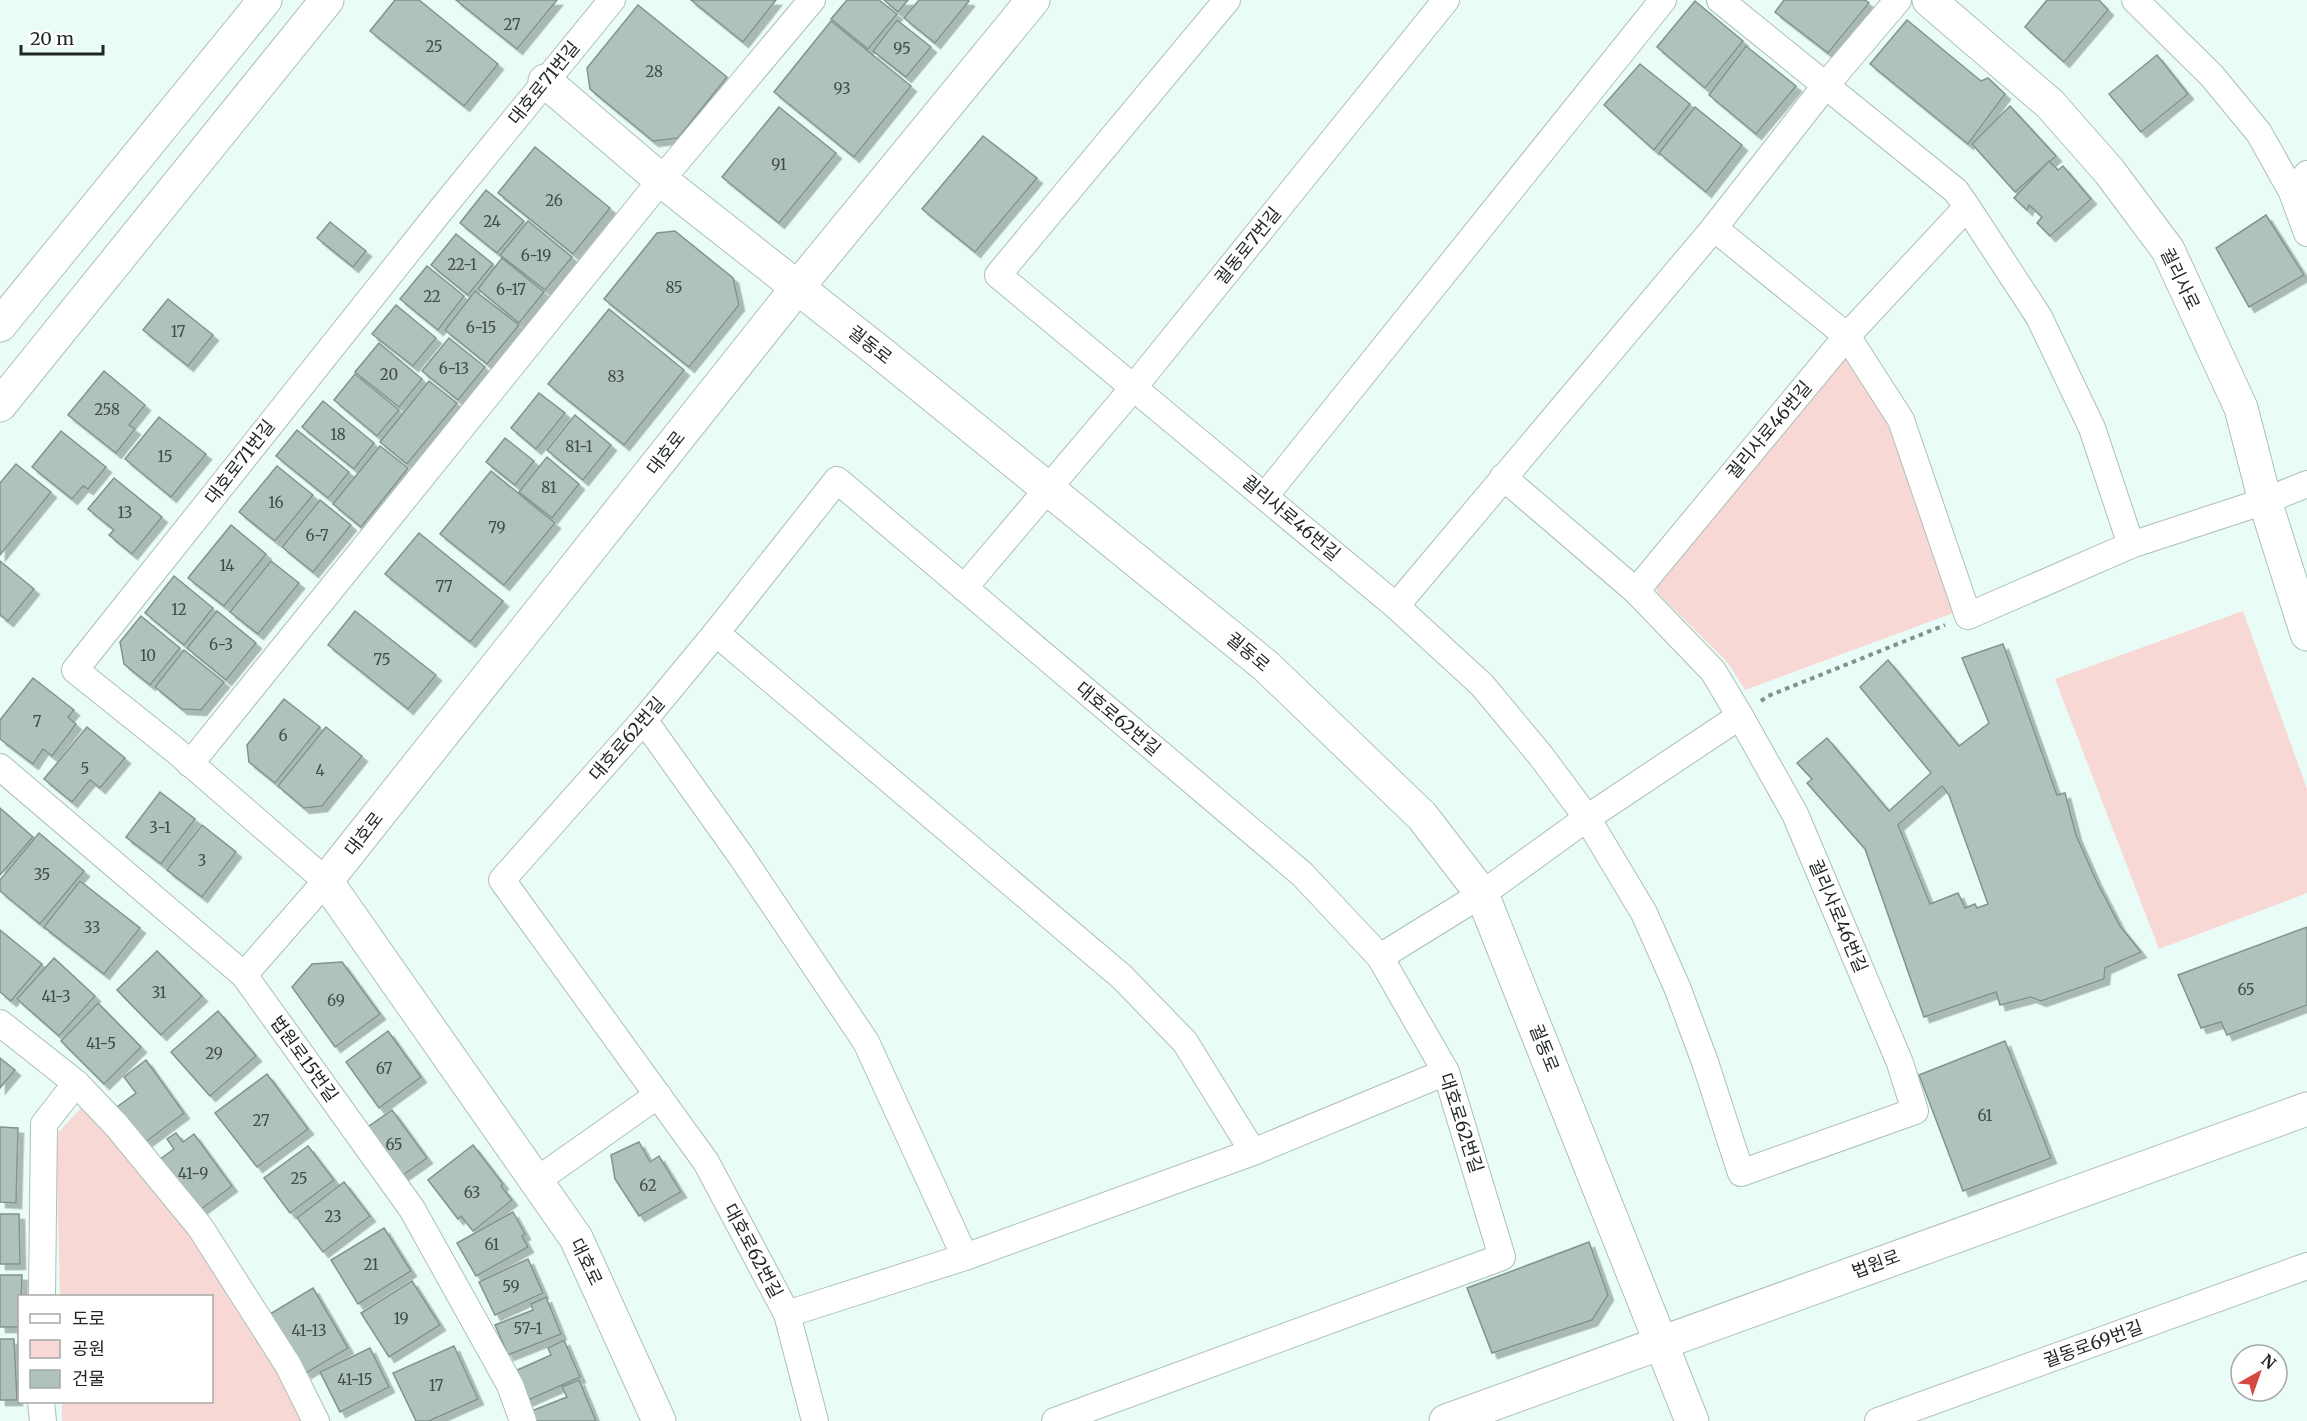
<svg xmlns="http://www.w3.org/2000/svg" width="2307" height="1421" font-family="Merriweather,'Noto Sans KR',serif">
  <defs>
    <filter id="shadow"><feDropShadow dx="5.5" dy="5.5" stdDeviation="0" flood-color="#0004"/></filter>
  </defs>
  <rect width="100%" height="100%" fill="#e9fcf7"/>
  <!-- green -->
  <g fill="#f8d8d4">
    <polygon points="1841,357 1851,358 1895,427 1956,612 1745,690 1728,663 1658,593 1654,583"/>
    <polygon points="2243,611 2307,789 2307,893 2159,949 2055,679"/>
    <polygon points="82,1107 91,1108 197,1238 278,1365 306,1421 62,1421 62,1402 212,1402 212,1296 60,1296 56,1135"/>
  </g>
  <!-- building -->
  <g fill="#b0c2bd" stroke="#82948f" stroke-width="1.5" fill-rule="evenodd" filter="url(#shadow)">
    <polygon points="395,0 419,0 498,64 464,106 370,31"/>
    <polygon points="456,0 557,0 517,49"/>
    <polygon points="691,0 776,0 743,42"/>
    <polygon points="847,0 879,0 897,14 868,49 831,19"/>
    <polygon points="884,0 908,0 898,12"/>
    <polygon points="919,0 968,0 969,1 935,43 904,18"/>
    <polygon points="1784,0 1865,0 1869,3 1828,53 1775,12"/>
    <polygon points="2047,0 2099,0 2108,10 2064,62 2025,27"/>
    <polygon points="1695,1 1743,41 1705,88 1657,47"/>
    <polygon points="638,5 727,77 678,138 653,141 590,89 587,68"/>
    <polygon points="897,20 931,47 906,77 873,51"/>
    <polygon points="1907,20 1981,81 1988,78 2005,94 1968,144 1870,64"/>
    <polygon points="831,21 911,86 854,157 774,92"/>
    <polygon points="1746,46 1796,86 1756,134 1709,95"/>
    <polygon points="2157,55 2188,94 2141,132 2109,94"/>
    <polygon points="1640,64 1690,104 1654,150 1604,105"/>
    <polygon points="2010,106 2056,156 2015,192 1972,144"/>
    <polygon points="779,107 836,153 779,223 722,177"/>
    <polygon points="1695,107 1742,145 1706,192 1659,153"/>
    <polygon points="983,136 1037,178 975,252 922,209"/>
    <polygon points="535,147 610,208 573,254 498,193"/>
    <polygon points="2049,161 2058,170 2063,166 2091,199 2050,236 2037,223 2042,217 2029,205 2027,210 2014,198"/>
    <polygon points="486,190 524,221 497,253 460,223"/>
    <polygon points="2266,215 2304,275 2249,307 2216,248"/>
    <polygon points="528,221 572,257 545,290 500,255"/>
    <polygon points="330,222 366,251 353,267 317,238"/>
    <polygon points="675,231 733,278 739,305 689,367 604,299 657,233"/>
    <polygon points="456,234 493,264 468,295 431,265"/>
    <polygon points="502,258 544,292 519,323 478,289"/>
    <polygon points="427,266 464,296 438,330 400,299"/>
    <polygon points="475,291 519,325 487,364 445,330"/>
    <polygon points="168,299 213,335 188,366 143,330"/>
    <polygon points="396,305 436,338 413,366 372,334"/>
    <polygon points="609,309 684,370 624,445 548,384"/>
    <polygon points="449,338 485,367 458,400 422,371"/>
    <polygon points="379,343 422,379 399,407 355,372"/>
    <polygon points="104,371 145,405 129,425 135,429 116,453 68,415"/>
    <polygon points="355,374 399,410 377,436 334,400"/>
    <polygon points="429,381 457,403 407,464 380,442"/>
    <polygon points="539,393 565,413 536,449 511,428"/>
    <polygon points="323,401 374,443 354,469 302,427"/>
    <polygon points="575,415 611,445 583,480 547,450"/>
    <polygon points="159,417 206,454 171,497 125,459"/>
    <polygon points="297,430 349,472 328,498 276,456"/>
    <polygon points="61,431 106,467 88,489 83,486 72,499 32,467"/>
    <polygon points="505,438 534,461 515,485 486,462"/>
    <polygon points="380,446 408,468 361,527 333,504"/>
    <polygon points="547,457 579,484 552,518 519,492"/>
    <polygon points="16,464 51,492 0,555 0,483"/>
    <polygon points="277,466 313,495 275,541 239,512"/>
    <polygon points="491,471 555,523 504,585 440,534"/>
    <polygon points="114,478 162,517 132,554 109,535 114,530 88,509"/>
    <polygon points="320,500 351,525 313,572 282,547"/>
    <polygon points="231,525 266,554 224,606 188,578"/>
    <polygon points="419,533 503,601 470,642 385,574"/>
    <polygon points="0,561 34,589 8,621 0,615"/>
    <polygon points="271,561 299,583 258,634 230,612"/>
    <polygon points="174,576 213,608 184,645 145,613"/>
    <polygon points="217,611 256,643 226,680 187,648"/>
    <polygon points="355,611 436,675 408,709 328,645"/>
    <polygon points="141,616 180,648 150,685 124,664 120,642"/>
    <path d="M2003,644L2057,795L2065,793L2076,835L2096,880L2120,926L2141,952L2105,968L2104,979L2041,1001L2031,997L2000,1005L1996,992L1924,1017L1865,849L1807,783L1812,779L1797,763L1827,738L1889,811L1931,773L1860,687L1888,660L1959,746L1989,723L1962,658ZM1942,786L1949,795L1988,904L1977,908L1975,904L1965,908L1958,893L1930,904L1898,825Z"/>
    <polygon points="184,650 224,682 201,710 182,709 155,687"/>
    <polygon points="33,678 74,710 68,717 76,724 52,756 43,749 33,764 0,739 0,720"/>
    <polygon points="284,699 320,727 275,783 249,762 247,745"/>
    <polygon points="87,727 125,758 100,788 90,780 72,802 44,779"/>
    <polygon points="326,727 362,756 322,806 304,808 278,786"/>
    <polygon points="160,792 195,819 161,864 126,837"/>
    <polygon points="0,808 33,837 0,875"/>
    <polygon points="202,825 236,852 202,897 167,870"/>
    <polygon points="39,833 84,871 40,924 0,891 0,880"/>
    <polygon points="80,881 140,928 104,974 44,927"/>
    <polygon points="2307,927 2307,1005 2227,1035 2221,1022 2201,1028 2178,975"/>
    <polygon points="0,930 42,964 11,1001 0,992"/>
    <polygon points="157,951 202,996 161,1035 117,990"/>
    <polygon points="54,958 95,996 59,1036 17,999"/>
    <polygon points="342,962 380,1014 335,1047 292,987 312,964"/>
    <polygon points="98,1003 141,1047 104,1084 61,1041"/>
    <polygon points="218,1011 256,1056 210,1096 171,1052"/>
    <polygon points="388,1031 421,1077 379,1108 346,1062"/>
    <polygon points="2005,1041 2051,1158 1963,1191 1919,1075"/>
    <polygon points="0,1058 15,1070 0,1088"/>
    <polygon points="146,1060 184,1113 144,1143 117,1107 136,1093 124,1077"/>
    <polygon points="267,1074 308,1129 257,1167 215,1113"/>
    <polygon points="392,1110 427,1158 396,1180 362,1131"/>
    <polygon points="0,1127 18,1128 16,1203 0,1202"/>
    <polygon points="176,1133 183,1142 194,1134 232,1186 193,1215 155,1163 174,1149 167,1139"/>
    <polygon points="639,1142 650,1162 659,1156 681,1192 639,1216 615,1179 611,1155"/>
    <polygon points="473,1145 503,1184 501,1186 512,1200 473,1231 461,1216 458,1219 428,1180"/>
    <polygon points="308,1146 334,1180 290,1213 264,1178"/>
    <polygon points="344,1182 370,1216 323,1252 297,1218"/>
    <polygon points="513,1212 525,1234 522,1236 528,1247 476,1276 457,1243"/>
    <polygon points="0,1214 19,1214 20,1264 0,1264"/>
    <polygon points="384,1228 411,1271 358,1304 331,1260"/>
    <polygon points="1589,1242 1608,1295 1592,1320 1492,1353 1467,1288"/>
    <polygon points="528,1259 543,1293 495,1315 479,1282"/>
    <polygon points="0,1275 22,1275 20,1327 0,1327"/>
    <polygon points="412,1281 440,1325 389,1357 361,1313"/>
    <polygon points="313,1288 348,1348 306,1373 270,1314"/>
    <polygon points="546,1297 561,1334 508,1355 495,1325 533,1310 531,1304"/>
    <polygon points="0,1339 14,1339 17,1400 0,1400"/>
    <polygon points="564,1340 580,1377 526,1401 513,1372 551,1355 548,1348"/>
    <polygon points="454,1346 478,1399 429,1421 416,1421 393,1373"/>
    <polygon points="370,1348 389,1387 340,1412 320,1372"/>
    <polygon points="579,1380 596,1421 533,1421 529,1412 567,1397 562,1387"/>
  </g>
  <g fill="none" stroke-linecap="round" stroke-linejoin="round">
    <defs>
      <g id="street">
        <polyline points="1227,0 998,275 1396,606 1482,685 1541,756 1587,818 1644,913 1677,987 1705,1062 1741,1173 1915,1111 1900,1063 1795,814 1740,716 1713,671 1636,591 1847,336 1967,207 2039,317 2092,428 2131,545 2265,501 2307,484"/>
        <polyline points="1720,0 1956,191 1967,207"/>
        <polyline points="2135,0 2212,76 2259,133 2292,192 2307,174"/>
        <polyline points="2292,192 2307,233"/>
        <polyline points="1714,228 1847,336 1901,420 1968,616 2131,545"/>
        <polyline points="1503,477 1636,591"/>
        <polyline points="1265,496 1663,0"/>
        <polyline points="964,588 1134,387 1446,0"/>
        <polyline points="1396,606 1714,228 1826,85 1898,0"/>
        <polyline points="716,633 1122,977 1185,1042 1253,1152"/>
        <polyline points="644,720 741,856 866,1042 965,1257"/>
        <polyline points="190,764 661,180 812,0"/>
        <polyline points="0,767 244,975 412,1209 510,1385 523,1421"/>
        <polyline points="1380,957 1482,894 1587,818 1740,716"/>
        <polyline points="244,975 326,881 175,750 75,670 440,211 612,0"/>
        <polyline points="0,1023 76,1083 117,1126 200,1227 288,1365 316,1421"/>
        <polyline points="536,1181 658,1095"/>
        <polyline points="42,1296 44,1124 76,1083"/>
        <polyline points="787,1314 965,1257 1253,1152 1446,1072"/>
        <polyline points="41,1402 43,1421"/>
        <polyline points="815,1421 787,1314 706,1162 502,880 644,720 716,633 837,480 1302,874 1380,957 1446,1072 1502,1257 1055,1421"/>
        <polyline points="1878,1421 2307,1266"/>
      </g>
      <g id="secondary">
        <polyline points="1929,0 2050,104 2109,171 2168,250 2241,408 2265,501 2307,634"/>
        <polyline points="545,81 661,180 882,354 1266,666 1422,816 1482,894 1692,1421"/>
        <polyline points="0,325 265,0"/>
        <polyline points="0,405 327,0"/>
        <polyline points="659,1421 576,1238 326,881 797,288 1033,0"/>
        <polyline points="1446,1421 2307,1109"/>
      </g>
    </defs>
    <!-- street casing -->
    <use href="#street" stroke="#adbfba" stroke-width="28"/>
    <!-- secondary casing -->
    <use href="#secondary" stroke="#adbfba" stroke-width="35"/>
    <!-- path -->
    <polyline stroke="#83908d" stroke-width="4" stroke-dasharray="4.5 4.5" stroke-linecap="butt" points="1761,701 1768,696 1945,625"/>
    <!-- street -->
    <use href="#street" stroke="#fff" stroke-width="26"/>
    <!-- secondary -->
    <use href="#secondary" stroke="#fff" stroke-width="33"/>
  </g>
  <g text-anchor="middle" stroke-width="4.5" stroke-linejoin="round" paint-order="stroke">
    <!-- number labels -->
    <g font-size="15" fill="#434d4a">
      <text x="512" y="30">27</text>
      <text x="434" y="52">25</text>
      <text x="902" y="54">95</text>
      <text x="654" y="77">28</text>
      <text x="842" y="94">93</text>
      <text x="779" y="170">91</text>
      <text x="554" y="206">26</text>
      <text x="492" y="227">24</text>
      <text x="536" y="261">6-19</text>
      <text x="462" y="270">22-1</text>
      <text x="674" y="293">85</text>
      <text x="511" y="295">6-17</text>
      <text x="432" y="302">22</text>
      <text x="481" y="333">6-15</text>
      <text x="178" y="337">17</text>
      <text x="454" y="374">6-13</text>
      <text x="389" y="380">20</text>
      <text x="616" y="382">83</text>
      <text x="107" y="415">258</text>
      <text x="338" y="440">18</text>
      <text x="579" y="452">81-1</text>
      <text x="165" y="462">15</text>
      <text x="549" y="493">81</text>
      <text x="276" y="508">16</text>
      <text x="125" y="518">13</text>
      <text x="497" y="533">79</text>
      <text x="317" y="541">6-7</text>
      <text x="227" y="571">14</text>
      <text x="444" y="592">77</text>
      <text x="179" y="615">12</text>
      <text x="221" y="650">6-3</text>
      <text x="148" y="661">10</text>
      <text x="382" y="665">75</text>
      <text x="37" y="727">7</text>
      <text x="283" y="741">6</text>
      <text x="85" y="774">5</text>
      <text x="320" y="776">4</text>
      <text x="160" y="833">3-1</text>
      <text x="202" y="866">3</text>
      <text x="42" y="880">35</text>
      <text x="92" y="933">33</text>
      <text x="2246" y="995">65</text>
      <text x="159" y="998">31</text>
      <text x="56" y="1002">41-3</text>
      <text x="336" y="1006">69</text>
      <text x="101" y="1049">41-5</text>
      <text x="214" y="1059">29</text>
      <text x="384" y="1074">67</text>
      <text x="1985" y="1121">61</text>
      <text x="261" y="1126">27</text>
      <text x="394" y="1150">65</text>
      <text x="193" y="1179">41-9</text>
      <text x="299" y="1184">25</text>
      <text x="648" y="1191">62</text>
      <text x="472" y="1198">63</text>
      <text x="333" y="1222">23</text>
      <text x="492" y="1250">61</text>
      <text x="371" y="1270">21</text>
      <text x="511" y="1292">59</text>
      <text x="401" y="1324">19</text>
      <text x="528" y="1334">57-1</text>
      <text x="309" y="1336">41-13</text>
      <text x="355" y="1385">41-15</text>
      <text x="436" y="1391">17</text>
    </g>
    <!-- street labels -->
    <g font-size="18" fill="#1f2624" stroke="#fff">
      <text transform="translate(544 83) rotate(-51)" y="6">대호로71번길</text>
      <text transform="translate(1248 246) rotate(-51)" y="6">궐동로7번길</text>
      <text transform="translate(2180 279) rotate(64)" y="6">궐리사로</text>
      <text transform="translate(870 345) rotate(38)" y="6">궐동로</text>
      <text transform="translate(1769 430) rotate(-50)" y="6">궐리사로46번길</text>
      <text transform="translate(666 453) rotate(-52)" y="6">대호로</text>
      <text transform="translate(240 462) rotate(-52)" y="6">대호로71번길</text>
      <text transform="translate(1291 518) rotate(40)" y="6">궐리사로46번길</text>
      <text transform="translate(1248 652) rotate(40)" y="6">궐동로</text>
      <text transform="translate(1118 719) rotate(40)" y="6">대호로62번길</text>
      <text transform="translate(627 739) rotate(-49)" y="6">대호로62번길</text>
      <text transform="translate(364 834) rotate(-52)" y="6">대호로</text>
      <text transform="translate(1838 916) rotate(67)" y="6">궐리사로46번길</text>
      <text transform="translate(1544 1048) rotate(68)" y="6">궐동로</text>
      <text transform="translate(304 1059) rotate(54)" y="6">법원로15번길</text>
      <text transform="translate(1461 1123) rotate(72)" y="6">대호로62번길</text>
      <text transform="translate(753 1251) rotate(62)" y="6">대호로62번길</text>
      <text transform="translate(586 1262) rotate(64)" y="6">대호로</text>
      <text transform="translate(1876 1264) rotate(-20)" y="6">법원로</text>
      <text transform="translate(2093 1344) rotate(-20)" y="6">궐동로69번길</text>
    </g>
  </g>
  <!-- legend -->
  <rect x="18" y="1295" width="195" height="108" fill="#ffffff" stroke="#a5a8a7" stroke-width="1.5"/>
  <rect x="30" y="1314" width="30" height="9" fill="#ffffff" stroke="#a5a8a7" stroke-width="1.5"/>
  <text x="72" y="1325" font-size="18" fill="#1f2624">도로</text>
  <rect x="30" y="1340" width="30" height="18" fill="#f8d8d4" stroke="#a5a8a7" stroke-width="1.5"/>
  <text x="72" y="1355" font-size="18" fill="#1f2624">공원</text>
  <rect x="30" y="1370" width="30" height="18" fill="#b0c2bd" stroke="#a5a8a7" stroke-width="1.5"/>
  <text x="72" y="1385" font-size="18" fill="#1f2624">건물</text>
  <!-- north arrow -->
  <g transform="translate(2259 1373) rotate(40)"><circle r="28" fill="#ffffff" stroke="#a5a8a7" stroke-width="1.5"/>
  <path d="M0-4.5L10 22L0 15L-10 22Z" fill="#d64841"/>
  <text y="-9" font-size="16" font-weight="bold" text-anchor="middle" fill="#1f2624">N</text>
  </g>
  <!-- scale -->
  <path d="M21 45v9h82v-9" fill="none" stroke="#1f2624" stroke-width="3"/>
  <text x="30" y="45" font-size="18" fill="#1f2624" stroke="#ffffff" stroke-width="4.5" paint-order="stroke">20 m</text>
</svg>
